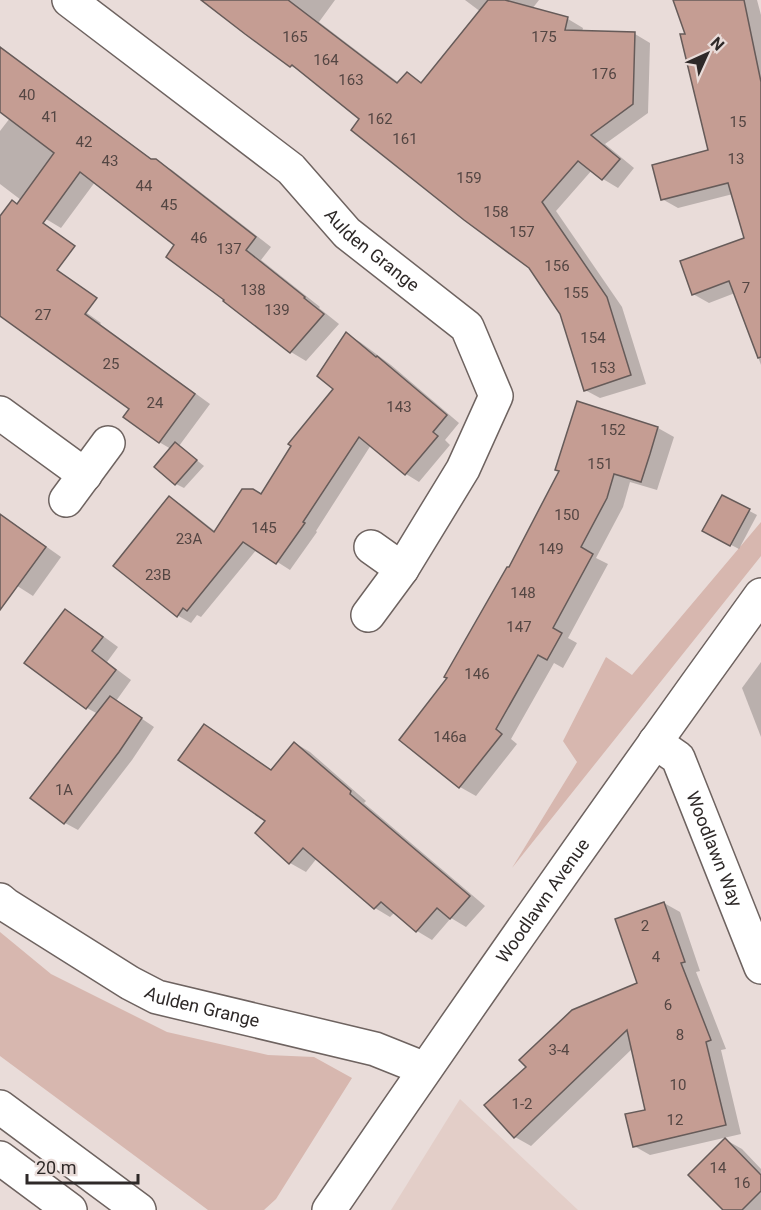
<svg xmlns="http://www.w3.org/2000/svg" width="761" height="1210" font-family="Roboto,sans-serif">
  <rect width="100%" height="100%" fill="#e9dcd9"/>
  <!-- built -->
  <polygon fill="#e3cec8" points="460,1099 578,1210 391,1210"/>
  <!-- green -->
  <g fill="#d7b7af">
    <polygon points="761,522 761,556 512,868 577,762 563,741 606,657 632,675"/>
    <polygon points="0,932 51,974 167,1032 268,1055 314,1057 352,1078 276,1199 264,1210 208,1210 0,1056"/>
  </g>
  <!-- shadow -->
  <g fill="#0003">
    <polygon points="202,0 335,0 319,22 399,83 407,74 423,83 481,12 465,0 539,0 532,9 568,19 583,28 582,32 635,34 650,43 648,113 605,144 634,168 618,188 603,179 592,170 556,211 622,307 646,384 600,398 585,390 562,313 530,267 361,119 303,72 291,66"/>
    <polygon points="676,0 757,0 761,15 761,365 735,293 709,303 693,294 746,238 733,194 678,208 662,199 710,151 687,36"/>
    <polygon points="0,46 154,161 172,170 271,247 261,260 320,307 319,308 339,324 306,361 291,352 226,300 176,245 95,182 61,228 46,219 0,184 0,131 10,118 0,110"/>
    <polygon points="0,251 101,323 100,324 210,404 179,446 204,466 184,488 176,484 171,449 159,442 131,409 0,316"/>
    <polygon points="346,334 360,342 391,365 459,423 445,440 450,445 419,482 406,474 371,445 316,531 317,532 290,570 257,549 201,617 197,615 191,623 177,615 170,498 183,506 216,532 262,496 335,389"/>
    <polygon points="578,403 658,428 674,437 657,490 630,482 623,507 596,558 608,564 568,638 577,643 563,668 554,663 511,739 517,744 476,796 460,787 449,678 509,570 560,471"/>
    <polygon points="723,497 757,515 739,549 704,531"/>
    <polygon points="0,515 13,523 61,557 33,596 0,575"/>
    <polygon points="66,611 81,620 118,647 107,662 131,680 116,701 154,727 132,760 78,830 65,823 98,714 87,708 26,663"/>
    <polygon points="761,662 761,737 742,688"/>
    <polygon points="204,726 220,734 272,771 295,743 310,752 366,801 364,803 485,906 466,927 451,918 432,940 417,931 395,912 390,917 375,908 317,858 306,872 290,863 257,833 268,820"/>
    <polygon points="664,903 680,912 700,971 696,972 726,1049 721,1050 741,1134 650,1155 634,1146 647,1111 633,1048 531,1146 515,1137 486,1105 639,984"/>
    <polygon points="726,1140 742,1149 761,1169 761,1210 725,1210"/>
  </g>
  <!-- building -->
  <g fill="#c59d93" stroke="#665b59" stroke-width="1.5">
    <polygon points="201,0 288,0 397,83 407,72 421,83 488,0 505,0 568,17 565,30 635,32 633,104 591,135 620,159 602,180 578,161 542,202 607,297 631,375 584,391 560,314 529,268 464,220 351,130 359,119 292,65 290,67 245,34"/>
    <polygon points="673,0 744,0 761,82 761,357 758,358 729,281 692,295 680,261 744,238 728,183 661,200 652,165 708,150 680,34 685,34"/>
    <polygon points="0,47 151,159 156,159 256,237 246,250 305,297 304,298 324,314 290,353 223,301 224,300 166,257 174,245 80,172 43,223 75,246 57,270 97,298 85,314 195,394 159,443 123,417 129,409 0,316 0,216 12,200 17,204 54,153 0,112"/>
    <polygon points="346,332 376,357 377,356 447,415 433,432 438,436 405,475 359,437 303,522 305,523 276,564 243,542 187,611 183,608 177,617 113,566 169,496 214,532 242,489 253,489 261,494 291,446 288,444 333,389 317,376"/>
    <polygon points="577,401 658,427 650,454 641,482 614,474 607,498 581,547 593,554 553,628 562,633 547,660 538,655 496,729 502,734 459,788 399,740 447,678 444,677 507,567 509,567 559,471 555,470"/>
    <polygon points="175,442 197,460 175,485 154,467"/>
    <polygon points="722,495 750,509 730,546 702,531"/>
    <polygon points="0,514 46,547 0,610"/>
    <polygon points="65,609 103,637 92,651 116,670 86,709 24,663"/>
    <polygon points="110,696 142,718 119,752 64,824 30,798"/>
    <polygon points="204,724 271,770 294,742 351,791 350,794 470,896 450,919 437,908 416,932 381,902 374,909 303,848 289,864 255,833 265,821 178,760"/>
    <polygon points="664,902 685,962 681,963 711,1040 706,1042 726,1125 633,1147 625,1114 645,1110 627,1030 514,1138 484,1105 526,1067 519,1060 572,1010 637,983 615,919"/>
    <polygon points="725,1138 761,1175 761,1191 742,1210 723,1210 688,1175"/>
  </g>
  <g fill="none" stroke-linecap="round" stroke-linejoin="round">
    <defs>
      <g id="street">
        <path id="s1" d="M69,0L291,169L347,233L467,327L496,396L463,469L402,569L368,615"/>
        <polyline points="0,413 85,475"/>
        <polyline points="66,500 108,443"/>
        <polyline points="371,547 402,569"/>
        <path id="s2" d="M655,742L678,758L761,967"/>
        <path id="s3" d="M0,900L6,905L130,983L157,997L375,1049L425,1069"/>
        <path id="s4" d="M329,1210C470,1003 614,798 761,595"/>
      </g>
      <g id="secondary">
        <polyline points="0,1107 139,1210"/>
        <polyline points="0,1158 70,1210"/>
      </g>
    </defs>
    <!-- street casing -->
    <use href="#street" stroke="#6e6360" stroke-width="36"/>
    <!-- secondary casing -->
    <use href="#secondary" stroke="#6e6360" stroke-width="36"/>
    <!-- street -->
    <use href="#street" stroke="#fff" stroke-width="33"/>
    <!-- secondary -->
    <use href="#secondary" stroke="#fff" stroke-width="33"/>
  </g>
  <g text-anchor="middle" stroke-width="6" stroke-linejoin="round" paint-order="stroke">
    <!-- number labels -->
    <g font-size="15" fill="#544643">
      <text x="295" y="42">165</text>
      <text x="544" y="42">175</text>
      <text x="326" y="65">164</text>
      <text x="604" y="79">176</text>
      <text x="351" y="85">163</text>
      <text x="27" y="100">40</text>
      <text x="50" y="122">41</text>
      <text x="380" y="124">162</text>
      <text x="738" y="127">15</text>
      <text x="405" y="144">161</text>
      <text x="84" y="147">42</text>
      <text x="736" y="164">13</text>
      <text x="110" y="166">43</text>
      <text x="469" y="183">159</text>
      <text x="144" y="191">44</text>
      <text x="169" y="210">45</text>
      <text x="496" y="217">158</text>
      <text x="522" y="237">157</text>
      <text x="199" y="243">46</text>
      <text x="229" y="254">137</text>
      <text x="557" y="271">156</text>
      <text x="746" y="293">7</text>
      <text x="253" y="295">138</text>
      <text x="576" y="298">155</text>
      <text x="277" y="315">139</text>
      <text x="43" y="320">27</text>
      <text x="593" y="343">154</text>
      <text x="111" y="369">25</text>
      <text x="603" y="373">153</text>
      <text x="155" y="408">24</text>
      <text x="399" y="412">143</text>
      <text x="613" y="435">152</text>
      <text x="600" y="469">151</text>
      <text x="567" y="520">150</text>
      <text x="264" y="533">145</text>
      <text x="189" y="544">23A</text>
      <text x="551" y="554">149</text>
      <text x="158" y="580">23B</text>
      <text x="523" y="598">148</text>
      <text x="519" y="632">147</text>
      <text x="477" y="679">146</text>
      <text x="450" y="742">146a</text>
      <text x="64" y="795">1A</text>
      <text x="645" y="931">2</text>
      <text x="656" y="962">4</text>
      <text x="668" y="1010">6</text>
      <text x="680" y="1040">8</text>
      <text x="559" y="1055">3-4</text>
      <text x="678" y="1090">10</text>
      <text x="522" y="1109">1-2</text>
      <text x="675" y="1125">12</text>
      <text x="718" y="1173">14</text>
      <text x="742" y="1188">16</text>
    </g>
    <!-- street labels -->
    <g font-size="18" fill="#2e2928" stroke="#e9dcd9">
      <text dy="6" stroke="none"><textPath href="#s1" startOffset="394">Aulden Grange</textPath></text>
      <text dy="6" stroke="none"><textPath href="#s2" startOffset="126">Woodlawn Way</textPath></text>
      <text dy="6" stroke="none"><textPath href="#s4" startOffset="376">Woodlawn Avenue</textPath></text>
      <text dy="6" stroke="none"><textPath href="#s3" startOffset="231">Aulden Grange</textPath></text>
    </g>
  </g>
  <!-- north arrow -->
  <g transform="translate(707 54) rotate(45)" stroke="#e9dcd9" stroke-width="4.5" paint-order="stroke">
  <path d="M0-4.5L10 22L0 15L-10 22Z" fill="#2e2928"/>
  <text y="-9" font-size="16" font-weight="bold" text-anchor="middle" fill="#2e2928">N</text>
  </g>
  <!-- scale -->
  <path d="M27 1174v9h111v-9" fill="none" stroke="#2e2928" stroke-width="3"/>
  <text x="36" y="1174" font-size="18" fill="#2e2928" stroke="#e9dcd9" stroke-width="4.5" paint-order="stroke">20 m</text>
</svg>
